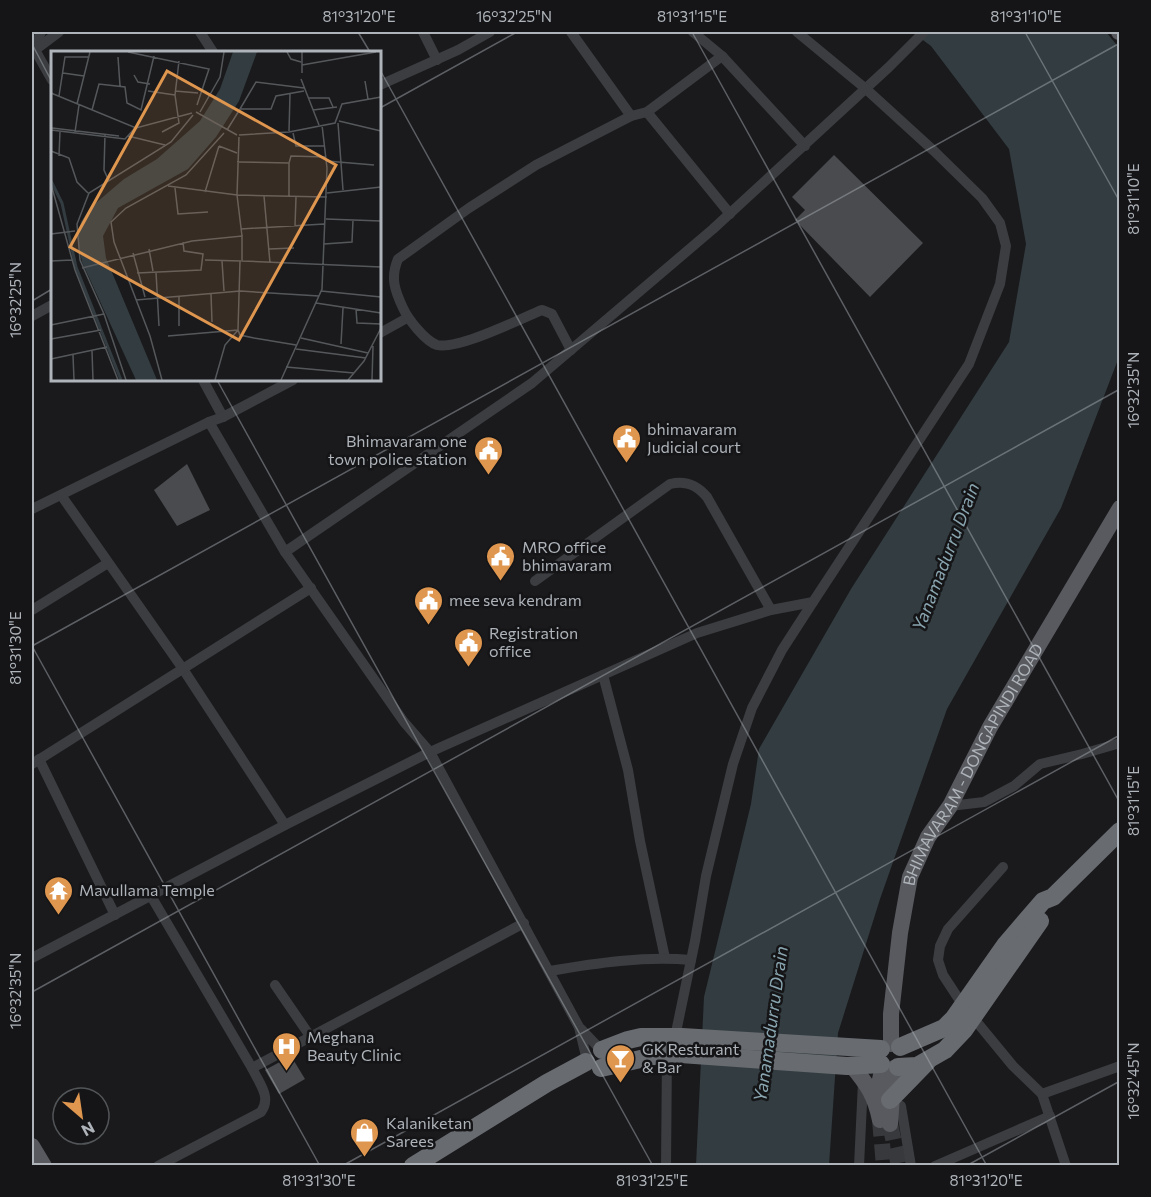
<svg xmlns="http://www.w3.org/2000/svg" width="1151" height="1197" font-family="Commissioner,sans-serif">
  <rect width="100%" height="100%" fill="#1a1a1c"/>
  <!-- water -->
  <polygon fill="#333d41" points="912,32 1106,32 1120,49 1119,357 1061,508 947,709 880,899 838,1033 829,1165 696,1166 704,997 751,804 759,749 851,589 1009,342 1026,244 1009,149 931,46"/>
  <!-- building -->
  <g fill="#494b4e">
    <polygon points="834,155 923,243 870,297 795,220 805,210 792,197"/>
    <polygon points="187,464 210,510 177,526 154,490"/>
    <polygon points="291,1056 305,1079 279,1094 265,1070"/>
  </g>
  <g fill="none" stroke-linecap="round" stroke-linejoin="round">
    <!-- primary-tunnel -->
    <g stroke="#38393c" stroke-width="16" stroke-dasharray="16 8" stroke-linecap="butt">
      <polyline points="880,1120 884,1166"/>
      <polyline points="890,1124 899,1166"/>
    </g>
    <!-- street -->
    <g stroke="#3b3d40" stroke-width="10">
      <polyline points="200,32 213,52"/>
      <polyline points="423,32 437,60"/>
      <polyline points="571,32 631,116"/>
      <polyline points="693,32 722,56 805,146"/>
      <polyline points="34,49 41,32"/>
      <polyline points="52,80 35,50 59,32"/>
      <polyline points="380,85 458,50 490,32"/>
      <polyline points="647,112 730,214"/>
      <polyline points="32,316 52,305"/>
      <polyline points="380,333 407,318"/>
      <path d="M571,350L552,314L542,310C520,319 458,350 437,345C425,341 408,319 403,308C395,291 390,278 398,259L469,208L536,165L631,116L647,112L722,56"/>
      <polyline points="203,380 223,417"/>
      <polyline points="209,422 223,417 293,380"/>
      <polyline points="61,495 183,669 285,825"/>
      <polyline points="32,509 209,422 285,552 532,383 713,229 889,67 924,32"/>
      <polyline points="285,552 404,722 430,752 579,1027 586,1056"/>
      <path d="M535,581L670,484C686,480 697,485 707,497L771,610"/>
      <polyline points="32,610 108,563"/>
      <polyline points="603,675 628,770 640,841 665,958"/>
      <polyline points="39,759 115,915"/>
      <polyline points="32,764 311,588"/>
      <polyline points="950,806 984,802 1014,786 1040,764 1082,754 1120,743"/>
      <polyline points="1003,867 948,929 940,946 938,960 943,975 962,1004 1013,1066 1042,1094 1066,1166"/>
      <polyline points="151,896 252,1068"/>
      <polyline points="32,958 285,825 430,752 697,633 771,610 813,602"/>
      <path d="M550,971C596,963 644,956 691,960"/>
      <polyline points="275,985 310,1036"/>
      <polyline points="581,1029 600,1049"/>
      <polyline points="675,1037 695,941 706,876 733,764 752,708 782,650 813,602 969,364 1000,284 1006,246 1000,223 982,198 934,151 866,89 797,32"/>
      <polyline points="1042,1094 1120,1066"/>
      <polyline points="890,1100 901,1106 911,1166"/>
      <path d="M158,1166L261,1112C272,1097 259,1083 252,1068L524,923"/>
      <polyline points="666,1166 667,1053"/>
      <polyline points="859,1166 863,1082"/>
      <polyline points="935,1166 1050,1116"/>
    </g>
    <!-- primary -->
    <g stroke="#585a5f" stroke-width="16">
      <polyline points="1119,32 1120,32"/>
      <path id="s1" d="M891,1044V1014L900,933L910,877L928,837L950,806L990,727L1120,508"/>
      <path d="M852,1066C868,1085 875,1096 880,1120"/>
      <polyline points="876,1098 883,1066"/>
      <polyline points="890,1124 894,1068"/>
      <polyline points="32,1146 44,1166"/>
    </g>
    <!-- highway -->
    <g stroke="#686c71" stroke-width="18">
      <polyline points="900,1047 944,1028 954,1018 1006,944 1043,901 1053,897 1120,831"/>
      <polyline points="602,1050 628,1040 641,1037 682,1037 881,1049"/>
      <polyline points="898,1067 917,1066 945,1050 964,1030 1040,921"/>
      <polyline points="601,1068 667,1053 847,1066 881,1064"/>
      <polyline points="890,1100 927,1062"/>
      <polyline points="413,1166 547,1083 586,1062"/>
    </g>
  </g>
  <!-- ticks -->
  <path fill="none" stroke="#aeb4ba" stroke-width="1.5" stroke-opacity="0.45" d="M358,32L370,52M692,32L1120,803M1025,32L1120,202M32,44L52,82M380,70L987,1166M380,108L517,32M32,301L52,289M217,380L653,1166M32,646L320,1166M32,646L1120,43M32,992L1120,389M342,1166L1120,735M966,1166L1120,1081"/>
  <!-- icons -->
  <defs>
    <symbol id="civic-pin" viewBox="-11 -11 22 30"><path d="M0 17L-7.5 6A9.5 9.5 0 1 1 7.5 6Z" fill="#df964f" stroke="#151517"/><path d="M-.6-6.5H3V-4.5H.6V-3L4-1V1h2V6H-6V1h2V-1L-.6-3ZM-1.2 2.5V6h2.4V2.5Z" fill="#fff"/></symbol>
    <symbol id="temple-pin" viewBox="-11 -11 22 30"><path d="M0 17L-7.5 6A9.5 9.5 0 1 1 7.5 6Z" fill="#df964f" stroke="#151517"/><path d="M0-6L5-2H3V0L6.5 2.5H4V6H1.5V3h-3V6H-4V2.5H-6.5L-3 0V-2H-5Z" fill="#fff"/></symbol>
    <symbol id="hospital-pin" viewBox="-11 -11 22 30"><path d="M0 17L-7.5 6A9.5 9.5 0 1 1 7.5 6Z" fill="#df964f" stroke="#151517"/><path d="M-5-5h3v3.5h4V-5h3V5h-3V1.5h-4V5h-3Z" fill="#fff"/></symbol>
    <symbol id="bar-pin" viewBox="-11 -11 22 30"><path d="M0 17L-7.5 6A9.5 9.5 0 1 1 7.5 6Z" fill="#df964f" stroke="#151517"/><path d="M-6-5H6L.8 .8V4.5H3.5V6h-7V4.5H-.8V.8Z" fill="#fff"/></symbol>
    <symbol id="shop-pin" viewBox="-11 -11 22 30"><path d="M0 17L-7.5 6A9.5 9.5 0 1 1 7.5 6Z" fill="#df964f" stroke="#151517"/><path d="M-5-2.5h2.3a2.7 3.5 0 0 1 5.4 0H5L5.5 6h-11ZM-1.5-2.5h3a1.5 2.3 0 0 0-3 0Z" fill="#fff"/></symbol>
  </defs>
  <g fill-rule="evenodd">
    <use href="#civic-pin" x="610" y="422" width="33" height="45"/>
    <use href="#civic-pin" x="472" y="434" width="33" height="45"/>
    <use href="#civic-pin" x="484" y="540" width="33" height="45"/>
    <use href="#civic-pin" x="412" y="584" width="33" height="45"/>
    <use href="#civic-pin" x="452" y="626" width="33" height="45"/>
    <use href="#temple-pin" x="42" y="874" width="33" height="45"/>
    <use href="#hospital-pin" x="270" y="1030" width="33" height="45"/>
    <use href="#bar-pin" x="604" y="1042" width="33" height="45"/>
    <use href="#shop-pin" x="348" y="1116" width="33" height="45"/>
  </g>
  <g text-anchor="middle" stroke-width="5" stroke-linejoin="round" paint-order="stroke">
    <!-- poi labels -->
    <g font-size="16" fill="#aeb4ba" stroke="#151517" text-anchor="start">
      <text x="647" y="435">bhimavaram<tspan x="647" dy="18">Judicial court</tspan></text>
      <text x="467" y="447" text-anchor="end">Bhimavaram one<tspan x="467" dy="18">town police station</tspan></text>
      <text x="522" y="553">MRO office<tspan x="522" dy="18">bhimavaram</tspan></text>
      <text x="449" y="606">mee seva kendram</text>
      <text x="489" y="639">Registration<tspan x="489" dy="18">office</tspan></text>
      <text x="79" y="896">Mavullama Temple</text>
      <text x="307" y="1043">Meghana<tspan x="307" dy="18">Beauty Clinic</tspan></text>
      <text x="642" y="1055">GK Resturant<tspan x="642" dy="18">&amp; Bar</tspan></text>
      <text x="386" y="1129">Kalaniketan<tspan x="386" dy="18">Sarees</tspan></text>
    </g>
    <!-- street labels -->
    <g font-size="16" fill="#aeb4ba" stroke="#151517">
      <text dy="6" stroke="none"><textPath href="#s1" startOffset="297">BHIMAVARAM - DONGAPINDI ROAD</textPath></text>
    </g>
    <!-- water labels -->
    <g font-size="18" font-style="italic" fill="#89a5b0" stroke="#151517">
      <text transform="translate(946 557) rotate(-69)" y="6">Yanamadurru Drain</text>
      <text transform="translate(771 1024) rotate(-82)" y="6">Yanamadurru Drain</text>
    </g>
  </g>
  <!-- overview -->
  <g transform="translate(51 51)">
    <rect width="330" height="330" fill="#1a1a1c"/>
    <path d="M182,1H206L188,50L165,86L137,118L67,157L52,185L55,207L106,329H85L31,211L27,190L30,171L39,157L73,128L106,108L149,70L169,38Z" fill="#333d41"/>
    <path fill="none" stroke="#333d41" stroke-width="3" d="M0,130L11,152L25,216L70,329"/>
    <path fill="none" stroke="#55585b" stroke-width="1.5" d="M77,1L158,18L146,54M236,1L240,8L250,11M251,1V22M67,6L69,35M251,14L325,1M12,22L33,25M83,24L87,31L99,33M250,28L268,74M314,30L317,48M97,40L124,44M124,40L147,42M0,42L85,77L141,62M8,45L14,6H37M257,47H278L282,56M26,53L39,1M189,58L205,31L253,37M41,59L48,33L74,36L76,52L90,59L103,5M262,59L286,56M145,61L186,84M149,61L169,26L173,1M288,70L330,80M287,72L292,139M1,77L68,85M0,79L74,88L84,77M176,79L189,58H220L225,45L253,40M238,80L239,43M24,81L28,54M111,81L128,72L124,44L128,10M242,82L245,95H274M54,83L53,119L57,128M188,84L238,81L284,72L291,53L330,46M77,85L114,94M188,86L186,144L191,185M168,95L186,102M0,100L18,107L26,131L37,142M8,105L9,80M276,110L323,114M186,111L238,112L240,105L275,106M238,112V145M0,133L24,219L67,329M117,135L186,144L276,146M124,137L127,163L157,161M154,141L168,95M276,142L330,136M213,145L219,212M275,168L330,170M244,175L245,146M190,178L273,173M0,183L24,180M273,193L301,191L302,169M98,198L102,220M218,198L243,197M82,202L94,246M154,209L190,210M0,210L21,209M171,210L173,240M31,217L141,190L191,185V210L330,216M105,221L108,275M86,222L150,219L152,203L133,200L132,191M270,240L330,246M160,243L161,271M85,249L189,240L268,245M265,252L330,262M305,258L306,272L330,273M0,274L53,263M128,275V245M117,285L187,279L189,210M250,287L317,302M0,288L50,279M290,293L292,257M245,298L315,307M41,300L42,329M22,304L23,329M0,308L56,296M235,316L303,322M75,329L53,263L29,209L26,173L38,142L120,91L142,64M111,329L99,285L63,191L60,171L75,157L135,124L173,82M164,329L174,294L187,279L189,284L203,287L245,294M230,329L271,238L276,117L271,74M297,329L313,310L330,277M321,329L322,295"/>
    <path fill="#df964f" fill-opacity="0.15" stroke="#df964f" stroke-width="3" d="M116,20L285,114L188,289L19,196Z"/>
    <rect width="330" height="330" fill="none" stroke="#aeb4ba" stroke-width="3"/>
  </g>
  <!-- border -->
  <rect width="1151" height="1197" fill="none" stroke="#151517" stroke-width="66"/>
  <!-- north arrow -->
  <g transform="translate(81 1116) rotate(151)"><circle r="28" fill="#151517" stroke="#525558" stroke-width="1.5"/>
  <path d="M0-4.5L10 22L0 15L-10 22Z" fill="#df964f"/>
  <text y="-9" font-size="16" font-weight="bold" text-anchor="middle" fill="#aeb4ba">N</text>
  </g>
  <rect x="33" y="33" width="1085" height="1131" fill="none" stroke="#aeb4ba" stroke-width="2"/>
  <g font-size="15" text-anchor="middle" fill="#aeb4ba">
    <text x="359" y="22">81°31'20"E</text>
    <text x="514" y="22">16°32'25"N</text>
    <text x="692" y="22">81°31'15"E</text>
    <text x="1026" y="22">81°31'10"E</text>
    <text transform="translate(1134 199) rotate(-90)" y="5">81°31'10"E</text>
    <text transform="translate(16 300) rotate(-90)" y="5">16°32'25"N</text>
    <text transform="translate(1134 390) rotate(-90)" y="5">16°32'35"N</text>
    <text transform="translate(16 648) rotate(-90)" y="5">81°31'30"E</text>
    <text transform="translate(1134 801) rotate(-90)" y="5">81°31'15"E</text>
    <text transform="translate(16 991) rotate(-90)" y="5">16°32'35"N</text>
    <text transform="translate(1134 1081) rotate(-90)" y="5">16°32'45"N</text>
    <text x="319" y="1186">81°31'30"E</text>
    <text x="652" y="1186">81°31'25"E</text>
    <text x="986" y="1186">81°31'20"E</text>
  </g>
</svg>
